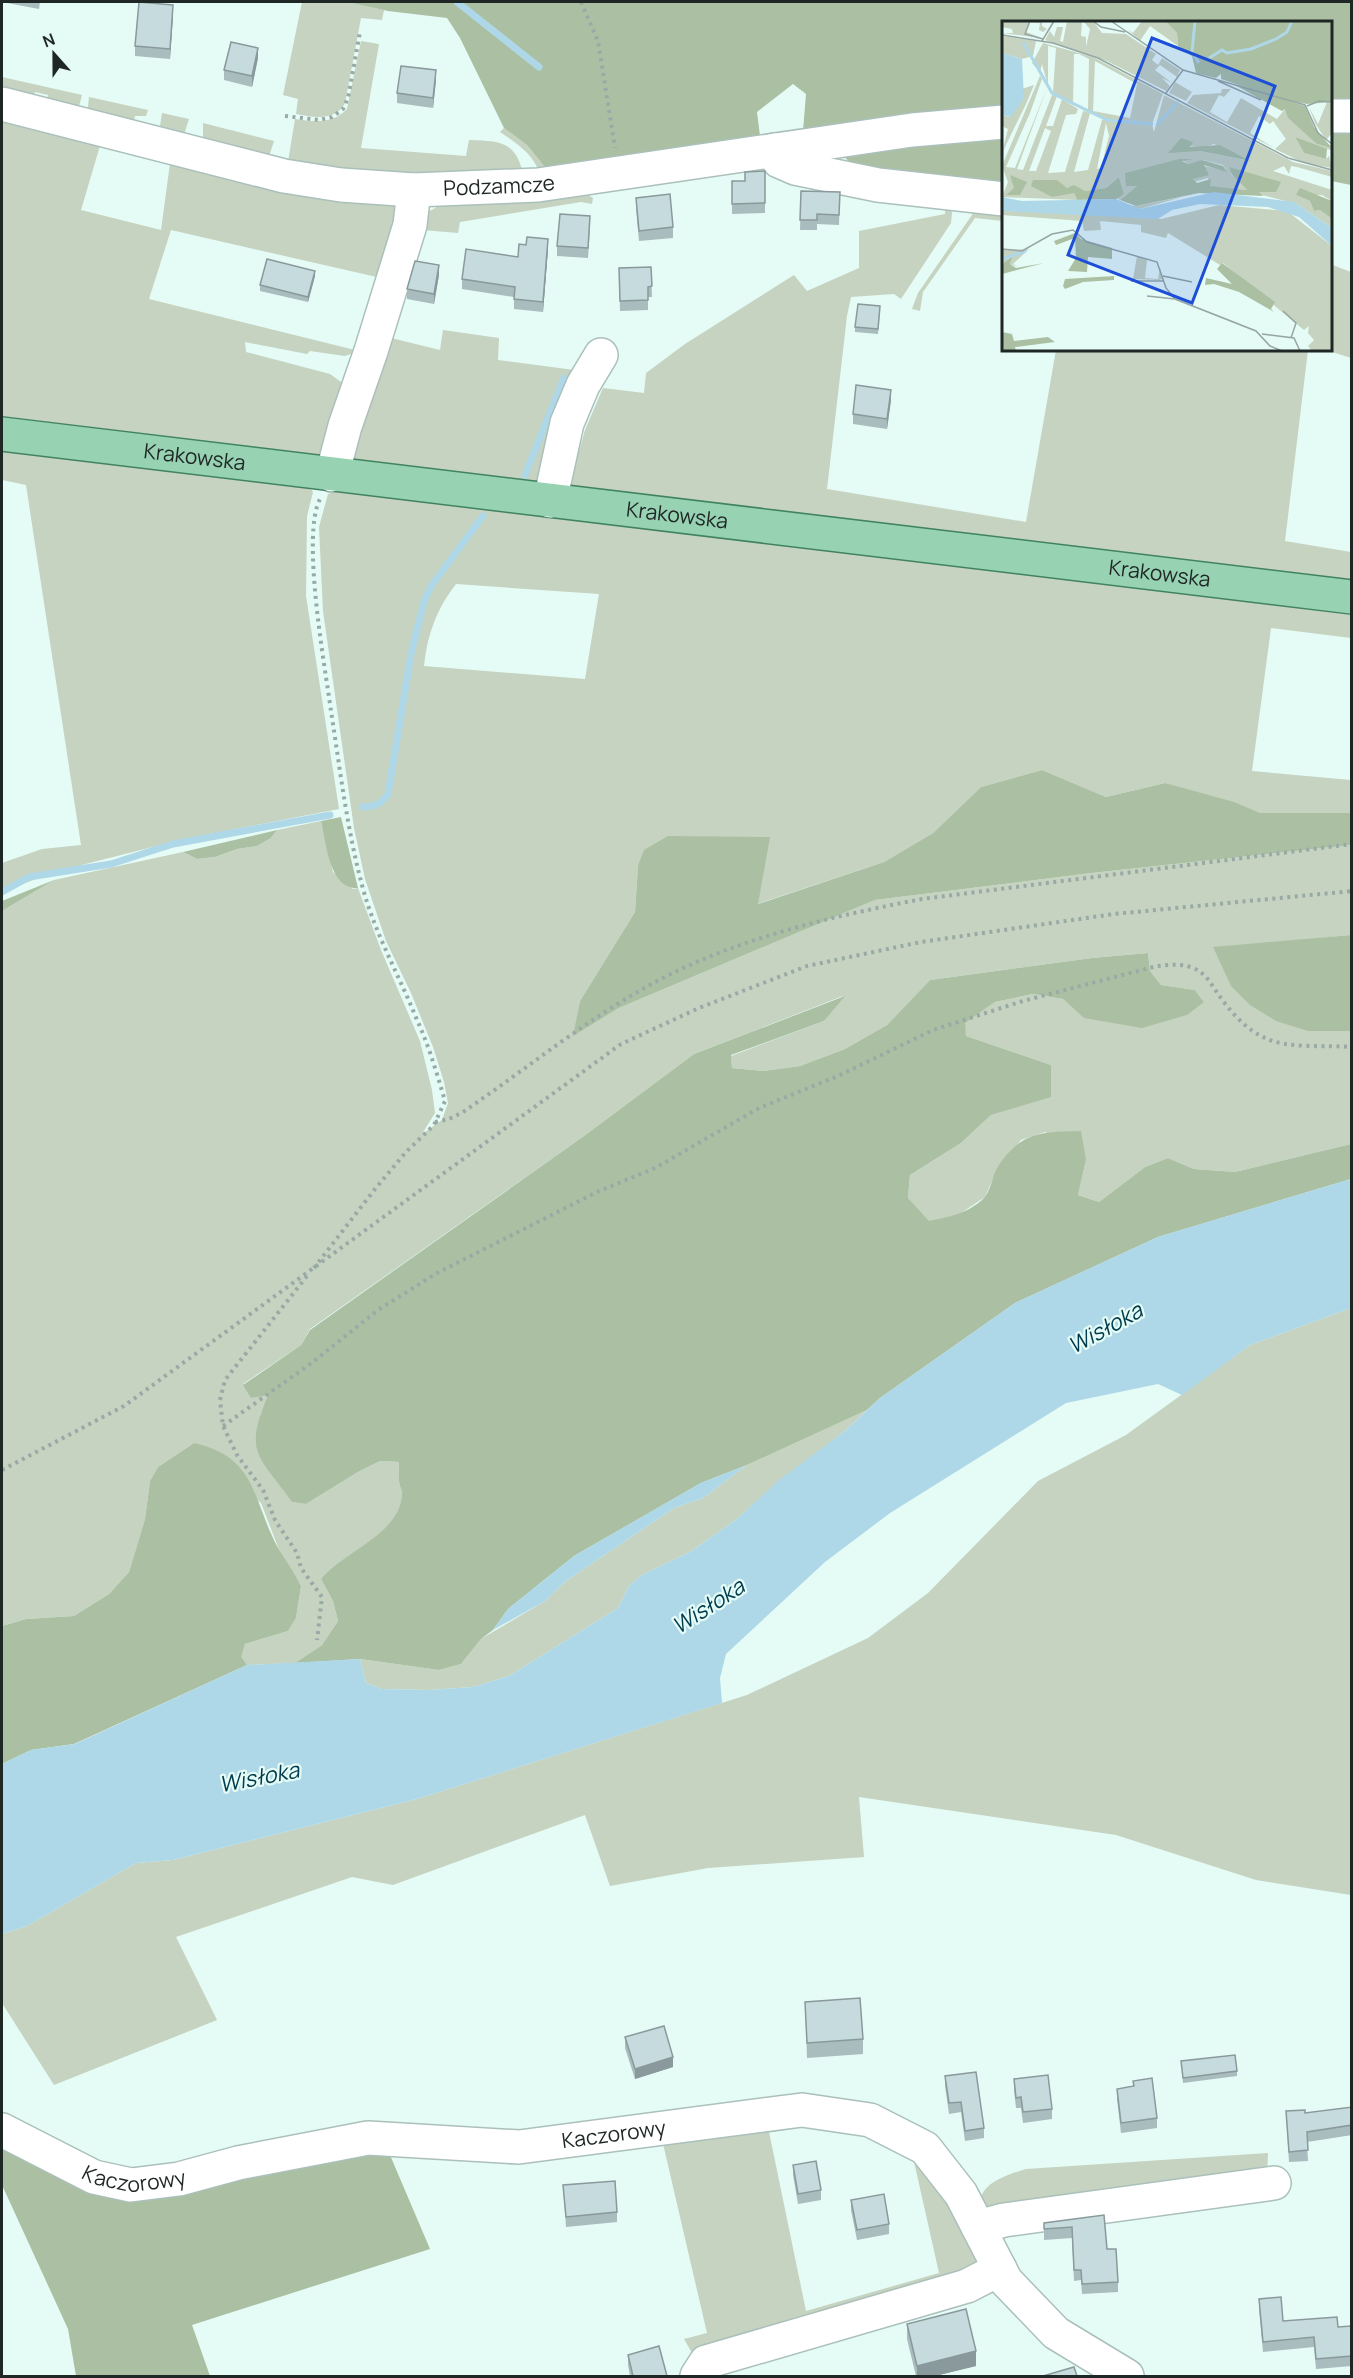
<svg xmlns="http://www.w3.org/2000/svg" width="1353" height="2378" font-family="Manrope,sans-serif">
  <rect width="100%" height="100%" fill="#e5fbf6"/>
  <!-- green -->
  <g fill="#c5d3c0" fill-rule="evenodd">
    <path d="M302,2H347L384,10L382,20L361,18L345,103C335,122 313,117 296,114L298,99L283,95Z"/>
    <path d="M361,41L379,44L361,148L466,156L469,140C501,141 516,141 524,177L425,182L287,168L295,119C314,122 333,124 347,109Z"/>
    <polygon points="2,77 82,95 77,114 45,107 48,95 35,92 31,102 2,95"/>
    <polygon points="89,97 148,110 146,116 135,116 132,128 87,116"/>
    <polygon points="162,113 189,119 182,141 162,133 163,127 160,126"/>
    <polygon points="2,114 102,139 81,210 161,230 171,156 401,206 381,278 171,230 149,299 359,351 345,356 310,351 307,354 245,342 246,352 330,374 348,387 324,458 2,419"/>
    <polygon points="203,123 274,141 267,163 203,139"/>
    <path d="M504,128L527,145L548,171L541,175C532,153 519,145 500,132Z"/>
    <polygon points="587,194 593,198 592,204 581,202 460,222 458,233 422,230 419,224 427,224 428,212 437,207 435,202"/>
    <polygon points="946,198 952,213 951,223 901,299 894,294 851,297 847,316 827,489 1026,522 1056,350 1308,350 1285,541 1351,552 1351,582 571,490 563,461 575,466 585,430 603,388 644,393 646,373 685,344 794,275 807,291 859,268 859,231 945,214"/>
    <polygon points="972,201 1003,204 1003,221 975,218 923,292 920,311 912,309 918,293 974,212"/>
    <polygon points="1330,264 1351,272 1351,358 1326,350 1330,350"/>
    <polygon points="443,330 499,338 498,360 582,371 540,484 352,461 383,336 440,350"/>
    <polygon points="2,447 309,487 313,492 307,516 306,596 339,809 184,839 54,872 2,892 2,863 42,849 81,845 26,485 2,480"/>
    <path d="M342,489L1351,612V638L1271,628L1252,771L1351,780V813H1260L1165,783L1106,797L1042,770L981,787L933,833L884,862L757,904L638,866L635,912L580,1001L574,1035L619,1008L875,900L1083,874L1351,845V935L1213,948L1308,1031H1351V1144L1235,1172L1194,1169L1168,1158L1145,1167L1099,1202L1078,1195L1086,1160L1045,1132L1021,1140L997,1169L985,1197L958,1215L929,1222L908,1198L910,1175L961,1143L991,1115L1051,1096V1065L966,1036L964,1023L995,1002L1033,994L1063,999L1085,1018L1204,1002L1195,990L1161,985L1150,971L1148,953L1092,958L930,980L887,1025L845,1049L800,1066L763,1071L732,1068L731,1056L824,1021L843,996L694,1054L584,1136L310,1329L301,1345L243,1384L268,1395L260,1415L278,1482L292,1502L306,1504L358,1472L380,1461L399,1462C399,1468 398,1474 399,1480C399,1485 402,1490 402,1494C401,1535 343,1551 321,1579L333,1601L338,1621L322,1645L295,1663L247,1665L240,1657L245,1644L288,1631L296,1618L301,1586L278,1547L261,1503L194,1443L158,1467L150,1481L145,1519L129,1572L109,1594L74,1616L26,1619L2,1626V911L54,880L183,852L197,859L215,857L237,849L257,846L271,838L277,830L321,821L333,872L353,889L358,888L381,950L420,1041L432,1090L435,1113L422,1134L442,1120L448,1103L444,1082L433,1047L411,993L386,941L365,879L354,828L323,611L319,527L328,494ZM456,584L599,594L585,679L424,666C427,635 437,608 456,584Z"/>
    <polygon points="1351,1308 1351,1895 1256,1880 1116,1835 859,1797 864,1857 708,1868 610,1886 585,1815 393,1885 352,1877 176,1937 217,2020 54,2085 2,2003 2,1934 27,1926 136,1863 173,1860 417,1799 747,1695 868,1638 928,1593 1038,1481 1126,1435 1250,1345"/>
    <polygon points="867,1410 845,1431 779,1481 737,1519 690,1552 642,1575 629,1586 618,1608 509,1676 473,1687 428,1690 382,1689 366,1683 360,1659 439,1670 461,1664 481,1639 545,1601 566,1581 674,1508 703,1498 747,1465"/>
    <polygon points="768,2127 806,2311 939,2273 913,2157 934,2176 983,2266 699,2365 684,2339 707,2333 661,2135"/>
    <path d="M1268,2153L1267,2174L984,2218C968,2187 1003,2176 1026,2169Z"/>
  </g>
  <!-- forest -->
  <g fill="#abc0a2">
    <polygon points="347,2 1351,2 1351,111 1331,110 1330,22 1004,22 1003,113 803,131 806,94 793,84 757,112 761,144 548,171 527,145 504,128 460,38 447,18 388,11"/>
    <polygon points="1331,125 1351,125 1351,185 1331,181"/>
    <polygon points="1003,134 1003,191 858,170 837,150"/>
    <polygon points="1042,770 1106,797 1165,783 1234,802 1260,813 1351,813 1351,845 1083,874 875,900 619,1008 573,1036 580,1001 635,912 638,866 644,850 668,836 770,837 758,904 884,862 933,833 981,787"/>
    <path d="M341,817L358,888C329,890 326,841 321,821Z"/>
    <polygon points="277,830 271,838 257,846 237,849 215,857 197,859 183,852"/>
    <polygon points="54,880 2,911 2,901"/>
    <polygon points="1351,935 1351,1031 1308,1031 1276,1021 1250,1005 1231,986 1213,947"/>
    <path d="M1148,953L1150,971L1161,985L1195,990L1204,1002L1187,1015L1142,1028L1084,1018L1063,999L1033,994L995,1002L965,1023L966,1036L1051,1065V1097L991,1115L961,1143L910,1175L908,1198L929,1221C949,1217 969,1213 984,1198C991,1190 992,1177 997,1168C1021,1131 1041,1132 1081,1131L1086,1160L1078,1195L1099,1202L1145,1167L1168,1158L1194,1169L1235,1172L1351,1144V1179L1158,1237L1015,1303L880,1398L867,1410L747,1465L701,1483L574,1556L508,1609L493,1630L481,1639L461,1664L439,1670L360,1659L295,1663L322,1645L338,1621L333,1601L321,1579C343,1551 400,1535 402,1494C402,1490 399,1485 399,1481C398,1475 399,1468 399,1462L380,1461L358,1472L306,1504L292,1502C259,1455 243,1454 268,1395L251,1398L243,1385L301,1345L310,1330L584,1136L694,1054L845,996L824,1021L731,1055L732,1068L763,1071L800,1066L845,1049L887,1025L930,980L1092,958Z"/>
    <path d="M194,1443C257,1457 252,1499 277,1546C285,1559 294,1572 301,1586L296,1618L288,1631L245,1644L241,1657L247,1665L74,1744L31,1750L2,1764V1626L26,1619L74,1616L109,1594L129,1572L145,1519L150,1481L158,1467Z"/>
    <polygon points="2,2138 110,2191 387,2148 430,2249 192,2325 210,2376 76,2376 68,2329 2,2185"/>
  </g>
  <!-- water -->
  <g fill="#aed7e8">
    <polygon points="1351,1179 1351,1308 1250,1345 1182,1395 1158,1384 1066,1403 890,1513 825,1562 726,1654 720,1678 722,1703 417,1799 173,1860 136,1863 27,1926 2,1934 2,1764 31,1750 75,1744 247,1665 360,1659 366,1683 382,1689 428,1690 473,1687 509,1676 618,1608 629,1586 642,1575 690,1552 737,1519 779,1480 845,1431 880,1398 1015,1303 1158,1237"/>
    <polygon points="747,1465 703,1498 674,1508 566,1581 545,1601 493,1630 508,1609 574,1556 701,1483"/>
  </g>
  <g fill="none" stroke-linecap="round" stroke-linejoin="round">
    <!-- stream -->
    <g stroke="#aed7e8" stroke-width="7">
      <polyline points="457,2 539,67"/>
      <polyline points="525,475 564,378"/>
      <path d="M363,807C376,806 381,804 388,794L411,654L424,601L431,586L483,516"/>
      <polyline points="2,892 29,877 111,864 173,844 330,815"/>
    </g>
    <defs>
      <g id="minor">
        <path id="s1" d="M2,104L284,176L341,185L414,190L538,185L912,130L1004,122"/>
        <polyline points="1330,116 1352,116"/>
        <polyline points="775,150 779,161 795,168 878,185 1004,199"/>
        <polyline points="332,475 345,426 371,351 410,225 414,190"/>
        <polyline points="550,501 567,423 583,385 601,355"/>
        <path id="s2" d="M2,2130L94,2177L131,2185L179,2179L238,2163L368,2138L519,2147L802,2110L870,2120L925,2148L961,2194L1006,2281L1056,2333L1127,2376"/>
        <polyline points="978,2227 1004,2220 1274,2183"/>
        <polyline points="697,2376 706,2362 967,2286 1000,2269"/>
      </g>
      <g id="major">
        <path id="s3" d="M2,434L1352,597"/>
      </g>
    </defs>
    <!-- minor casing -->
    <use href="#minor" stroke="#abc0bb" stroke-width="36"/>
    <!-- major casing -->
    <use href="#major" stroke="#408361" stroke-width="36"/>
    <!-- path -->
    <g stroke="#99aaa6" stroke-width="4" stroke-dasharray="3 4.5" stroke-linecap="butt">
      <polyline points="581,2 598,41 615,148"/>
      <polyline points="285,116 319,120 332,117 343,109 348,98 360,32"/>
      <path d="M435,1122L449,1119L463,1112C525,1070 583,1022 648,986C732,939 829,917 922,899L1352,844"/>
      <path d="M314,1268L375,1189L406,1152L434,1125L445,1101C437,1074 429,1046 417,1020C399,975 374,932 362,885C347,829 340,769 331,711C325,667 301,535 320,499"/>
      <polyline points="307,1276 225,1380 220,1400 223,1426 237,1455 263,1490 275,1520 297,1553 301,1568 322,1597 317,1640"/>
      <path d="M223,1426L313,1362L378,1310L437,1273L597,1192L655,1168L759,1108L838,1076L933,1030L1023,1001L1157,966C1169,965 1181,963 1193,968C1206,973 1211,984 1218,994C1230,1011 1245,1029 1265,1038C1287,1049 1326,1045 1352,1047"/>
      <polyline points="2,1470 124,1406 621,1044 699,1008 807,966 921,942 1114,914 1352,891"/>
    </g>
    <!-- minor -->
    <use href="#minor" stroke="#fff" stroke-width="33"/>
    <!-- major -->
    <use href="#major" stroke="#97d2b3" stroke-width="33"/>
  </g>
  <!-- wall -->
  <g fill="#a9bcbe">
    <polygon points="2,2 40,2 39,9"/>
    <polygon points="173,15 170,59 135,56 135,46"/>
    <polygon points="258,58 252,87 224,80 224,70"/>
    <polygon points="436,80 433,108 397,103 397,93"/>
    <polygon points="765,171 765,213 732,214 732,181 745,181"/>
    <polygon points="801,191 840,192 839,225 817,224 817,230 800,230"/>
    <polygon points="636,198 673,227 673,238 639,241 636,208"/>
    <polygon points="590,227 588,258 557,256 557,246"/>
    <polygon points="526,245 548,249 543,312 514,309 514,297 462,289 462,279 518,257"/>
    <polygon points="651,267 652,297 648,297 648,310 620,311 619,268"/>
    <polygon points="439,275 434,304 407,299 407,289"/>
    <polygon points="315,276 308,302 260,291 260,285"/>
    <polygon points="880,311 878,334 855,332 855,327"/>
    <polygon points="891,400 887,429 853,424 853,414"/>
    <polygon points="805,2002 863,2039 863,2054 807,2058"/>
    <polygon points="625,2037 673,2067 635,2079 625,2048"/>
    <polygon points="1181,2061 1237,2071 1237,2076 1183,2083"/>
    <polygon points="945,2076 984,2128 984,2138 965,2141 961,2112 949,2114 945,2086"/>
    <polygon points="1014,2079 1052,2109 1052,2119 1023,2123 1021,2108 1016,2108 1014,2090"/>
    <polygon points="1133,2081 1157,2118 1157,2128 1121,2133 1117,2099 1117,2089 1133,2086"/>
    <polygon points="1352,2107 1352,2135 1307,2142 1308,2161 1289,2162 1286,2111 1305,2113"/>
    <polygon points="793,2165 821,2190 821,2200 798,2204 793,2175"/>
    <polygon points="563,2185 617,2212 617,2222 566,2227"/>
    <polygon points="851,2200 889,2224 889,2234 857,2240 851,2210"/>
    <polygon points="1104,2215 1107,2249 1118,2282 1118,2292 1082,2294 1081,2280 1074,2281 1072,2238 1044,2240 1044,2223"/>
    <polygon points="1259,2299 1283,2321 1338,2327 1352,2331 1352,2366 1316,2369 1314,2347 1263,2352 1259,2309"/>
    <polygon points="907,2324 976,2366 935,2376 916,2376 907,2339"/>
    <polygon points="628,2355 667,2376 630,2376 628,2365"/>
  </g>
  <!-- shaded-wall -->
  <g fill="#8a999b">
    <polygon points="173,5 173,15 170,59 170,49"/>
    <polygon points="258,48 258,58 252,87 252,76"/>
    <polygon points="436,70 436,80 433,108 433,98"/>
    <polygon points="548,239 548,249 543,312 543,302"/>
    <polygon points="439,265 439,275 434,304 434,294"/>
    <polygon points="315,271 315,276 308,302 308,297"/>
    <polygon points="891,390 891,400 887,429 887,419"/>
    <polygon points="673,2057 673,2067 635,2079 635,2069"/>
    <polygon points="976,2351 976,2366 935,2376 917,2376 917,2366"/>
  </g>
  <!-- building -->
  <g fill="#c5dbdd" stroke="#8a999b" stroke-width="1.5">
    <polygon points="139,2 173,5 170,49 135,46"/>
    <polygon points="231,42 258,48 252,76 224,70"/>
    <polygon points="401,66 436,70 433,98 397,93"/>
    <polygon points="765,171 765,203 732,204 732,181 745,181 745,172"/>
    <polygon points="801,191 840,192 839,215 817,214 817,220 800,220"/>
    <polygon points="670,194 673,227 639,231 636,198"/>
    <polygon points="560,214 590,216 588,248 557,246"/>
    <polygon points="527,237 548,239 543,302 514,299 515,287 462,279 466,249 518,257 519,244 526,245"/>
    <polygon points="267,259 315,271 308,297 260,285"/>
    <polygon points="415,261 439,265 434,294 407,289"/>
    <polygon points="651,267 652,286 648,287 648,300 620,301 619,268"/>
    <polygon points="858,304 880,306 878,329 855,327"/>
    <polygon points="856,385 891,390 887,419 853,414"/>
    <polygon points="860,1998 863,2039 807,2043 805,2002"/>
    <polygon points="664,2026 673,2057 635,2069 625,2037"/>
    <polygon points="1235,2055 1237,2071 1183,2078 1181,2061"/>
    <polygon points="976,2072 984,2128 965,2131 961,2102 949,2103 945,2076"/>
    <polygon points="1048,2075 1052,2109 1023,2112 1021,2097 1016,2098 1014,2079"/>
    <polygon points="1152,2078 1157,2118 1121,2123 1117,2089 1134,2086 1133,2081"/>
    <polygon points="1352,2107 1352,2125 1307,2132 1308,2150 1289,2152 1286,2111 1305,2110 1305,2113"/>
    <polygon points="816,2161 821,2190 798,2194 793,2165"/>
    <polygon points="615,2181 617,2212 566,2217 563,2185"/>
    <polygon points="884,2194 889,2224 857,2230 851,2200"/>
    <polygon points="1104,2215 1107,2249 1116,2249 1118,2282 1082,2284 1081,2270 1074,2270 1072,2227 1044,2229 1044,2223"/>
    <polygon points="1281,2297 1283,2321 1337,2317 1338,2327 1351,2326 1352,2356 1316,2359 1314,2337 1263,2342 1259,2299"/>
    <polygon points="966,2309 976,2351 917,2366 907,2324"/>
    <polygon points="659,2346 667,2376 633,2376 628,2355"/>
    <polygon points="1074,2367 1077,2376 1043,2376"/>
  </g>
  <g text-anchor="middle" stroke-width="4.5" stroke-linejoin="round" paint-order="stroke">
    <!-- street labels -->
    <g font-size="21" fill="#1f2725" stroke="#e5fbf6">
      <text dy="7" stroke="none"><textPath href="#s1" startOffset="507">Podzamcze</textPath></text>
      <text dy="7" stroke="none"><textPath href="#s3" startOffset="194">Krakowska</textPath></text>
      <text dy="7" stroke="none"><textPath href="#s3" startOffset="680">Krakowska</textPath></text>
      <text dy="7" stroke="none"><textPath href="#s3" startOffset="1166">Krakowska</textPath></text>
      <text dy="7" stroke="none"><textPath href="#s2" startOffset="630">Kaczorowy</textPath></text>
      <text dy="7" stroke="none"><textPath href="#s2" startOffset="144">Kaczorowy</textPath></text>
    </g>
    <!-- water labels -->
    <g font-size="22" font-style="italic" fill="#003c4d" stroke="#e5fbf6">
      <text transform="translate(1105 1328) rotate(-29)" y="8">Wisłoka</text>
      <text transform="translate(708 1606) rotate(-33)" y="8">Wisłoka</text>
      <text transform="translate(259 1777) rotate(-11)" y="8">Wisłoka</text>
    </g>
  </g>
  <!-- overview -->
  <g transform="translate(1002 21)">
    <rect width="330" height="330" fill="#e5fbf6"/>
    <path d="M0,0L40,1V5L45,8L41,11L37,9L38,2L28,1L24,11L40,17L0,12H11L10,8L0,6ZM65,0H80L79,15L84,16V26L88,8L81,0H91L100,12L124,13L154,33L150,39L156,44L160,37L178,49L175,56L158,44L153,49L170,62L160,57L168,65L164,70L105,40L43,19L48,10L52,16L55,6H61L58,20L61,21ZM140,0H163L175,12L176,25L148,5L138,20L126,9L131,12ZM0,15L34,20L31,35L20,38L0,32ZM41,22L91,36L161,73L150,103L152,111L162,74L291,141L330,150V156L295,146L289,145L287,153L282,145L271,150L330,169V180L320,174H294L308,180L312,190L318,189L330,198V207L295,183L256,173L260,169L272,171L275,166L229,153L245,169L208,166L206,157L192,161V156L201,154L202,145L224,149L221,144L201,139L186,143L180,139H189L176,138L124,152V165H135L118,179L114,177L122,173L117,156L104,167L77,171L74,165L65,167L58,163L31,159L42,172H72L75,179L0,176L6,161L0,145L38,55L40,58L28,92L4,146L13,147L45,67L15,148L21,149L50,74L55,75L44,105H51L60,78L76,88L74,93L64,94L46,152L63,151L81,90L88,92L72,151L86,149L100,99H123H105L81,89H86L87,38L77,33H72L71,84L51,71L54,27L46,25V65L40,43L38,51L30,42ZM93,40L135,63L128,97L91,90ZM104,102L107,115L99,147L95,148ZM43,107L49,110L34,150H27ZM176,123L200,127L212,123L247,140L198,130L168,129ZM173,61L190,71L184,80L167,72ZM32,64L24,83L0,132L6,108L0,105V94L7,96L22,77L20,68ZM220,68H229L222,76L217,74L208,91L225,101L239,77L275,98L283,88L315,123L330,125V129L309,125L293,116L302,132L324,138L327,135L330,147L302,142L273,128L284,118L271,100L268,103L257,95L248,112L272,127L185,82L191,74L219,72ZM325,81L330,82V112L324,119L313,102L307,86L316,103ZM180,176L138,188L124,184L134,185ZM217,184L285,190L330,225V330H310L306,325L312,319L306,312L307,305L302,309L221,242L218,244L166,212L164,217L139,211V204L98,200L99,209L82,210L80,200L0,194V190L97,192L159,198ZM27,228L11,243L16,246L8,243L11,235L0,243V229ZM135,235L145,239L143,257L156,258L158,246L160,258L157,259L131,258Z" fill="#c5d3c0" fill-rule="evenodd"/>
    <path d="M163,0H330V81L305,83L278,78L219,58V53L214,57L194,52L190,35L176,25L175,12ZM231,63L303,85L312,106L330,127L315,123L286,97L283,88L280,90ZM293,116L325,128L324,138L302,132ZM179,117L191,121L188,126L218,124L248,140L198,130L166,132ZM176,138H192L180,140L186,143L200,139L221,145L225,151L202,144L207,154L191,158L195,162L209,158L208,165L245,169L231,155L227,146L279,161L274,171H257L261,175L197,172L134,185L118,179L135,165H124L123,152ZM8,154L25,161L18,174H4L12,167ZM117,156L122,173L114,178L75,179L72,172L50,176L29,165L31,159H55L65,167L72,164L83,170L104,167ZM298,167L330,180V198L318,189L312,190L308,180L294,174ZM73,212L79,218L110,227V238L86,236L85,251L66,250L74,237L73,217L54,224L52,220ZM11,235L8,243L14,247L42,242L0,253V243ZM220,242L273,281L269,288L272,291L237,271L212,263L203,264L204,257L230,263L215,248ZM112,255V259L81,261L63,268L61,265L63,258ZM0,311L10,313L12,320L46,316L53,321L13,326L14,330H33H0Z" fill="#abc0a2"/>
    <path d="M0,32L20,38L22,77L9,96L0,94ZM212,171L292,181L330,207V225L297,196L266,186L198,183L170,189L156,198L0,190V176L20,180L114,178L138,188Z" fill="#aed7e8"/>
    <path fill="none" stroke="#aed7e8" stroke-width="3" d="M193,0L190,31L197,42M21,21L50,72L105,99L151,103M207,37L220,29L225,32L249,28L274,18L285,11L290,0M155,104L176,81M0,238L24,230"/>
    <path fill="none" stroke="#96a6a2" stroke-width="1.5" d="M28,0L23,13L41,18M91,0L99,6L123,11M109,0L181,49L303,84L316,112L330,123M0,14L51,22L96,37L286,137L330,149M40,20L52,0M216,60L259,79M164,72L181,49M305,85L317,80L330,81M0,228L20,230L50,213L71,209L85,221L155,241L164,267L173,278L254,310L268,325L280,330M161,255L190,261M129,260H162M145,275L173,278M281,290L294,302L289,317M260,313L292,317L298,330"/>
    <path fill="#1d4ed8" fill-opacity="0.15" stroke="#1d4ed8" stroke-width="3" d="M150,17L273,65L190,282L66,234Z"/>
    <rect width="330" height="330" fill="none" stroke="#1f2725" stroke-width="3"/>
  </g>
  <!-- border -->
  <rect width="1353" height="2378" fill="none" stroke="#1f2725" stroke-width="6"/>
  <!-- north arrow -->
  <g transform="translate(54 54) rotate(339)" stroke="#e5fbf6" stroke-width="4.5" paint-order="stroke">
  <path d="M0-4.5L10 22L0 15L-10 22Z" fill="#1f2725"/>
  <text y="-9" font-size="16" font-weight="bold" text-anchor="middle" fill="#1f2725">N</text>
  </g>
</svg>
